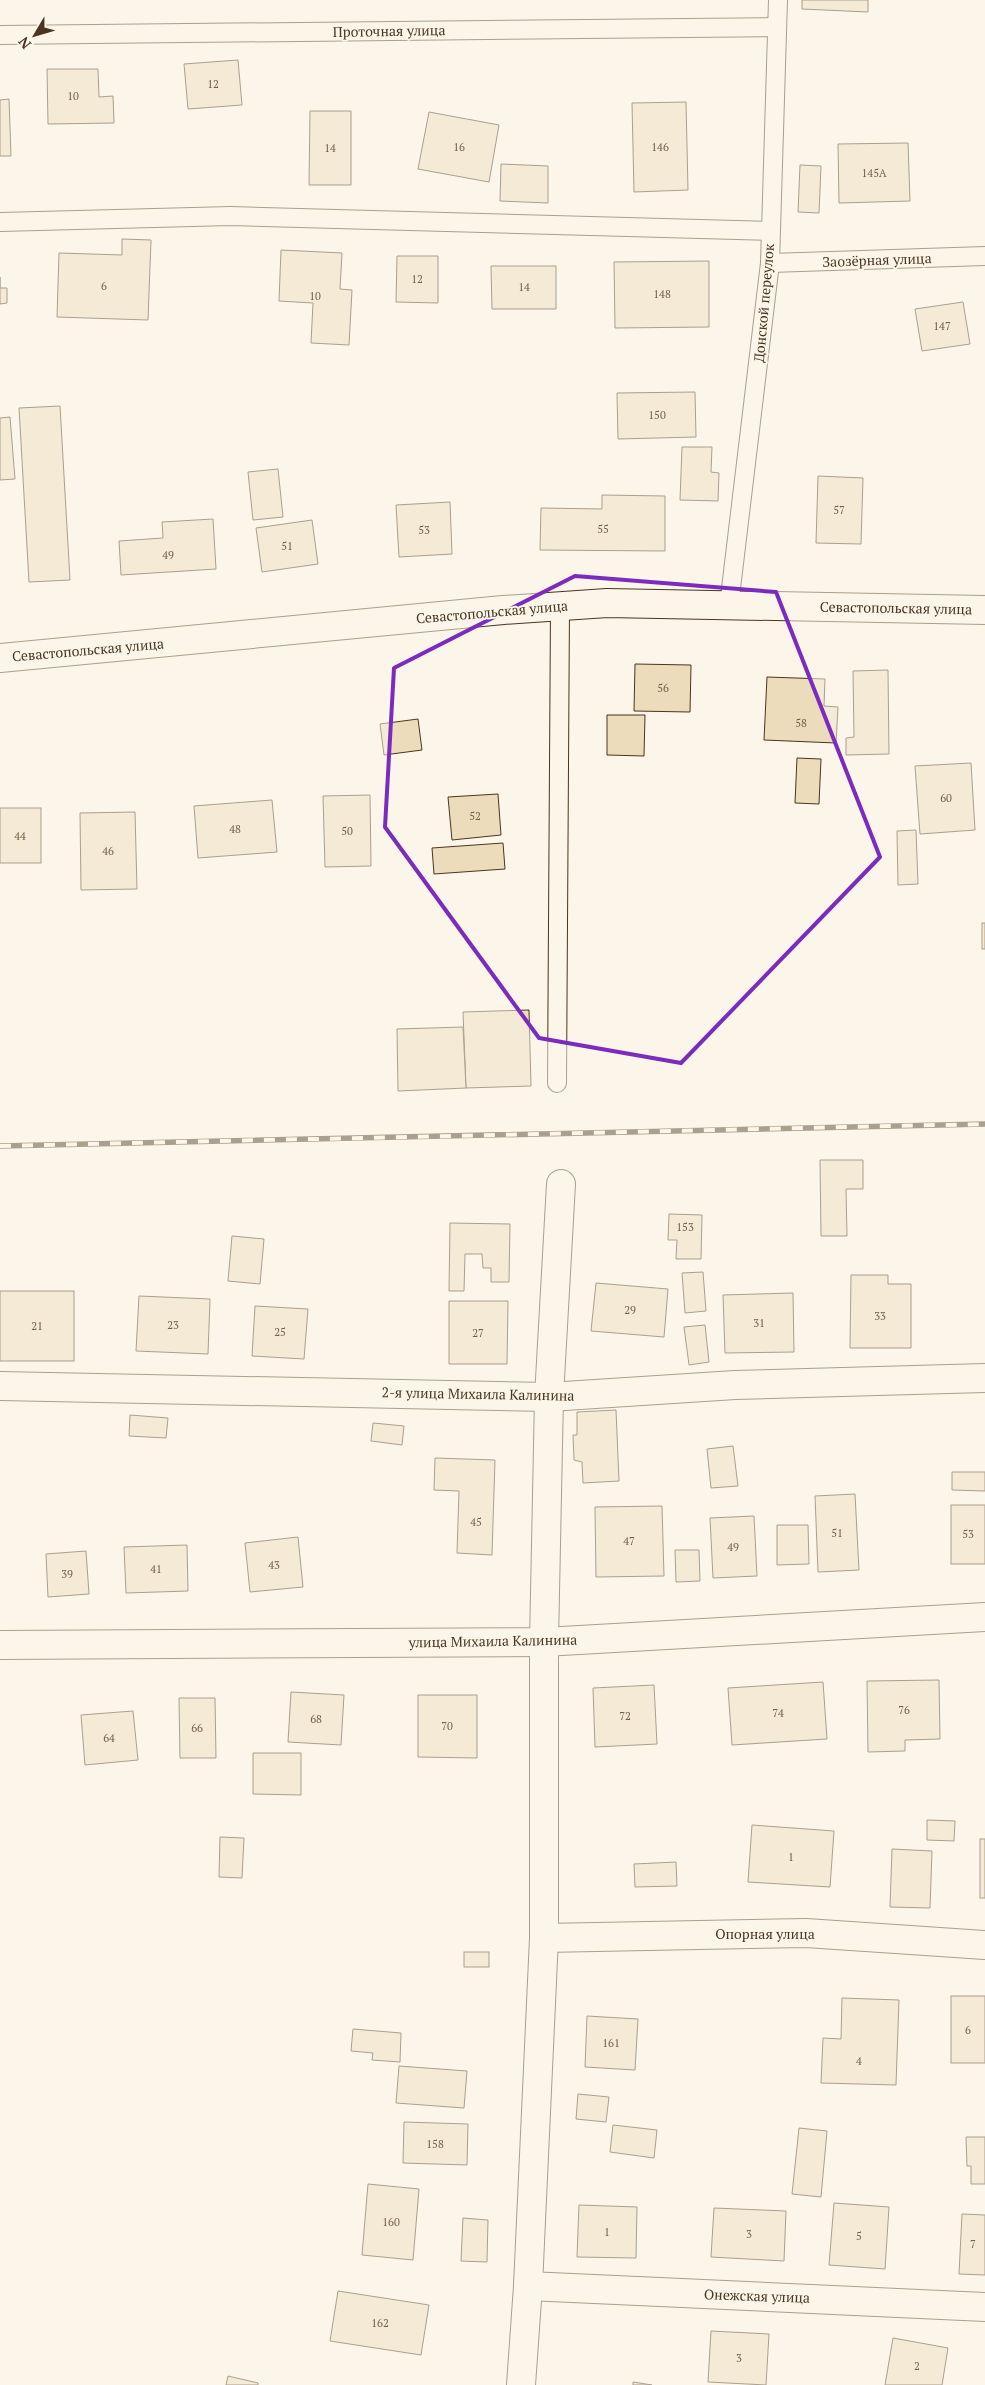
<svg xmlns="http://www.w3.org/2000/svg" width="985" height="2385" font-family="'PT Serif',serif">
  <rect width="100%" height="100%" fill="#fbf6e9"/>
  <!-- building -->
  <g fill="#ecdcbc" stroke="#4a3520">
    <polygon points="802,0 868,0 868,12 802,9"/>
    <polygon points="238,60 242,105 188,109 184,64"/>
    <polygon points="47,69 98,69 99,97 113,96 114,123 48,124"/>
    <polygon points="9,99 11,156 0,156 0,100"/>
    <polygon points="686,102 688,190 634,192 632,103"/>
    <polygon points="310,111 351,111 351,185 309,185"/>
    <polygon points="429,112 499,125 489,182 418,169"/>
    <polygon points="908,143 910,201 839,203 838,144"/>
    <polygon points="501,164 548,166 548,203 500,201"/>
    <polygon points="800,165 821,166 819,213 798,212"/>
    <polygon points="122,239 151,240 148,320 57,317 59,253 122,255"/>
    <polygon points="281,250 342,253 340,289 352,290 349,345 311,343 313,303 279,301"/>
    <polygon points="397,256 438,256 438,303 396,302"/>
    <polygon points="709,261 709,327 615,328 614,262"/>
    <polygon points="491,266 556,266 556,309 492,309"/>
    <polygon points="0,277 0,288 7,288 7,303 0,304"/>
    <polygon points="963,302 970,344 922,351 915,309"/>
    <polygon points="695,392 696,437 618,439 617,393"/>
    <polygon points="60,406 70,580 29,582 19,408"/>
    <polygon points="10,417 15,479 0,480 0,418"/>
    <polygon points="682,447 712,447 711,472 719,473 718,501 680,500"/>
    <polygon points="278,469 283,517 253,520 248,472"/>
    <polygon points="818,476 863,478 861,544 816,543"/>
    <polygon points="602,495 665,496 665,551 540,550 541,508 602,509"/>
    <polygon points="450,502 452,554 399,557 396,505"/>
    <polygon points="213,519 216,569 121,575 119,541 163,538 162,522"/>
    <polygon points="312,520 318,564 262,572 256,528"/>
    <polygon points="635,664 691,665 690,712 634,711"/>
    <polygon points="888,670 889,754 846,755 846,738 854,737 853,671"/>
    <polygon points="767,677 825,679 824,706 838,707 836,743 764,740"/>
    <polygon points="607,715 645,715 644,756 607,755"/>
    <polygon points="418,719 422,750 384,755 380,724"/>
    <polygon points="797,758 821,759 819,804 795,803"/>
    <polygon points="971,763 975,830 920,834 915,766"/>
    <polygon points="498,794 501,835 452,840 448,797"/>
    <polygon points="370,795 371,866 325,867 323,796"/>
    <polygon points="272,800 277,852 198,858 194,806"/>
    <rect x="0" y="808" width="41" height="55"/>
    <polygon points="135,812 137,889 81,890 80,813"/>
    <polygon points="916,830 918,884 898,885 897,831"/>
    <polygon points="503,843 505,869 434,874 432,848"/>
    <rect x="982" y="923" width="3" height="26"/>
    <polygon points="529,1010 531,1086 466,1088 463,1012"/>
    <polygon points="463,1027 466,1088 398,1091 397,1029"/>
    <polygon points="820,1160 863,1160 863,1189 846,1189 847,1236 821,1236"/>
    <polygon points="669,1214 702,1215 701,1259 676,1259 677,1240 668,1240"/>
    <polygon points="450,1223 510,1224 509,1282 491,1282 491,1268 483,1268 482,1254 465,1254 464,1291 449,1291"/>
    <polygon points="232,1236 264,1239 260,1284 228,1281"/>
    <polygon points="703,1272 706,1311 685,1313 682,1273"/>
    <polygon points="851,1275 888,1275 888,1284 911,1284 911,1348 850,1348"/>
    <polygon points="596,1283 668,1289 664,1337 591,1331"/>
    <rect x="0" y="1291" width="74" height="70"/>
    <polygon points="793,1293 794,1352 725,1353 723,1295"/>
    <polygon points="139,1296 210,1299 208,1354 136,1351"/>
    <polygon points="449,1301 508,1301 507,1364 449,1364"/>
    <polygon points="255,1306 308,1309 304,1359 252,1356"/>
    <polygon points="705,1325 709,1362 689,1365 684,1327"/>
    <polygon points="616,1410 619,1481 583,1483 582,1462 574,1460 573,1435 577,1435 577,1412"/>
    <polygon points="130,1415 168,1418 166,1438 129,1436"/>
    <polygon points="373,1423 404,1426 402,1445 371,1441"/>
    <polygon points="733,1446 738,1486 711,1488 707,1449"/>
    <polygon points="435,1458 495,1460 492,1555 457,1553 459,1491 434,1490"/>
    <polygon points="952,1472 985,1472 985,1491 952,1490"/>
    <polygon points="855,1494 859,1570 818,1572 815,1496"/>
    <rect x="951" y="1505" width="34" height="59"/>
    <polygon points="662,1506 664,1576 596,1577 595,1507"/>
    <polygon points="754,1516 757,1576 713,1578 710,1518"/>
    <polygon points="777,1525 808,1525 809,1564 777,1565"/>
    <polygon points="298,1537 303,1587 250,1592 245,1543"/>
    <polygon points="187,1545 188,1591 126,1593 124,1547"/>
    <polygon points="675,1550 699,1550 700,1581 676,1582"/>
    <polygon points="86,1551 89,1594 48,1597 46,1554"/>
    <polygon points="939,1680 940,1739 905,1740 905,1751 868,1752 867,1681"/>
    <polygon points="823,1682 827,1739 732,1745 728,1688"/>
    <polygon points="654,1685 657,1744 595,1747 593,1688"/>
    <polygon points="291,1692 344,1695 341,1745 288,1742"/>
    <polygon points="418,1695 477,1695 477,1758 418,1757"/>
    <polygon points="179,1698 215,1698 216,1758 180,1758"/>
    <polygon points="133,1711 138,1760 85,1765 81,1715"/>
    <polygon points="253,1753 301,1753 301,1795 253,1794"/>
    <polygon points="927,1820 955,1821 954,1841 927,1840"/>
    <polygon points="752,1825 834,1831 830,1887 748,1882"/>
    <polygon points="220,1837 244,1838 242,1878 219,1877"/>
    <rect x="980" y="1839" width="5" height="59"/>
    <polygon points="892,1849 932,1851 930,1908 890,1907"/>
    <polygon points="676,1862 677,1886 635,1887 634,1864"/>
    <rect x="464" y="1952" width="25" height="15"/>
    <rect x="951" y="1996" width="34" height="67"/>
    <polygon points="842,1998 899,2000 896,2085 821,2083 823,2038 841,2039"/>
    <polygon points="587,2016 638,2019 635,2070 585,2067"/>
    <polygon points="353,2029 401,2033 400,2062 372,2060 373,2053 351,2051"/>
    <polygon points="399,2066 467,2071 464,2108 396,2103"/>
    <polygon points="578,2094 609,2097 606,2122 576,2119"/>
    <polygon points="404,2122 468,2124 467,2165 403,2163"/>
    <polygon points="613,2125 657,2130 654,2158 610,2152"/>
    <polygon points="799,2128 827,2131 821,2197 792,2194"/>
    <polygon points="966,2137 985,2137 985,2184 971,2184 971,2166 967,2166"/>
    <polygon points="368,2184 419,2189 413,2260 362,2255"/>
    <polygon points="834,2203 889,2207 885,2269 829,2265"/>
    <polygon points="579,2205 637,2207 636,2258 577,2257"/>
    <polygon points="714,2208 786,2211 784,2261 711,2257"/>
    <polygon points="962,2214 985,2215 985,2275 959,2274"/>
    <polygon points="463,2218 488,2220 487,2262 461,2261"/>
    <polygon points="338,2291 429,2305 421,2355 330,2341"/>
    <polygon points="711,2331 769,2334 766,2385 708,2382"/>
    <polygon points="893,2338 948,2348 942,2385 885,2385"/>
    <polygon points="228,2376 258,2383 258,2385 226,2385"/>
    <polygon points="633,2382 652,2385 633,2385"/>
  </g>
  <g fill="none" stroke-linecap="round" stroke-linejoin="round">
    <defs>
      <g id="service">
        <polyline points="0,35 777,27"/>
        <polyline points="0,222 231,216 769,231"/>
        <polyline points="770,263 985,256"/>
        <polyline points="729,605 770,263 778,0"/>
        <polyline points="557,1083 560,607"/>
      </g>
      <g id="minor">
        <polyline points="0,1386 549,1397 735,1385 985,1378"/>
        <polyline points="0,1645 544,1642 985,1617"/>
        <polyline points="544,1938 806,1933 985,1945"/>
        <polyline points="528,2286 985,2307"/>
        <polyline points="521,2385 528,2286 544,1938 544,1642 549,1397 561,1184"/>
      </g>
      <polyline id="tertiary" points="0,658 503,610 607,603 985,610"/>
    </defs>
    <!-- service casing -->
    <use href="#service" stroke="#4a3520" stroke-width="20"/>
    <!-- minor casing -->
    <use href="#minor" stroke="#4a3520" stroke-width="30"/>
    <!-- tertiary casing -->
    <use href="#tertiary" stroke="#4a3520" stroke-width="30"/>
    <!-- service -->
    <use href="#service" stroke="#fbf6e9" stroke-width="18"/>
    <!-- minor -->
    <use href="#minor" stroke="#fbf6e9" stroke-width="28"/>
    <!-- tertiary -->
    <use href="#tertiary" stroke="#fbf6e9" stroke-width="28"/>
    <defs>
      <polyline id="rail" points="0,1146 985,1124"/>
    </defs>
    <!-- rail casing -->
    <use href="#rail" stroke="#4a3520" stroke-width="5.5"/>
    <!-- rail -->
    <use href="#rail" stroke="#fbf6e9" stroke-width="4" stroke-dasharray="11" stroke-linecap="butt"/>
  </g>
  <!-- marked area -->
  <path d="M0 0H985V2385H0ZM575,576L776,592L880,857L681,1063L539,1038L385,827L394,668Z" fill="#fbf6e9" fill-opacity=".55" fill-rule="evenodd"/>
  <path fill="none" stroke="#7b2cbf" stroke-width="4" stroke-linejoin="round" d="M575,576L776,592L880,857L681,1063L539,1038L385,827L394,668Z"/>
  <g text-anchor="middle" stroke-width="4" stroke-linejoin="round" paint-order="stroke">
    <!-- number labels -->
    <g font-size="11" fill="#725f47">
      <text x="213" y="88">12</text>
      <text x="73" y="100">10</text>
      <text x="459" y="151">16</text>
      <text x="660" y="151">146</text>
      <text x="330" y="152">14</text>
      <text x="874" y="177">145А</text>
      <text x="417" y="283">12</text>
      <text x="104" y="290">6</text>
      <text x="524" y="291">14</text>
      <text x="662" y="298">148</text>
      <text x="315" y="300">10</text>
      <text x="942" y="330">147</text>
      <text x="657" y="419">150</text>
      <text x="839" y="514">57</text>
      <text x="603" y="533">55</text>
      <text x="424" y="534">53</text>
      <text x="287" y="550">51</text>
      <text x="168" y="559">49</text>
      <text x="663" y="692">56</text>
      <text x="801" y="727">58</text>
      <text x="946" y="802">60</text>
      <text x="475" y="820">52</text>
      <text x="235" y="833">48</text>
      <text x="347" y="835">50</text>
      <text x="20" y="840">44</text>
      <text x="108" y="855">46</text>
      <text x="685" y="1231">153</text>
      <text x="630" y="1314">29</text>
      <text x="880" y="1320">33</text>
      <text x="759" y="1327">31</text>
      <text x="173" y="1329">23</text>
      <text x="37" y="1330">21</text>
      <text x="280" y="1336">25</text>
      <text x="478" y="1337">27</text>
      <text x="476" y="1526">45</text>
      <text x="837" y="1537">51</text>
      <text x="968" y="1538">53</text>
      <text x="629" y="1545">47</text>
      <text x="733" y="1551">49</text>
      <text x="274" y="1569">43</text>
      <text x="156" y="1573">41</text>
      <text x="67" y="1578">39</text>
      <text x="904" y="1714">76</text>
      <text x="778" y="1717">74</text>
      <text x="625" y="1720">72</text>
      <text x="316" y="1723">68</text>
      <text x="447" y="1730">70</text>
      <text x="197" y="1732">66</text>
      <text x="109" y="1742">64</text>
      <text x="791" y="1861">1</text>
      <text x="968" y="2034">6</text>
      <text x="611" y="2047">161</text>
      <text x="859" y="2065">4</text>
      <text x="435" y="2148">158</text>
      <text x="391" y="2226">160</text>
      <text x="607" y="2236">1</text>
      <text x="749" y="2238">3</text>
      <text x="859" y="2240">5</text>
      <text x="973" y="2248">7</text>
      <text x="380" y="2327">162</text>
      <text x="739" y="2362">3</text>
      <text x="917" y="2370">2</text>
    </g>
    <!-- street labels -->
    <g font-size="14" fill="#4a3520" stroke="#fbf6e9">
      <text transform="translate(389 31) rotate(-1)" y="5">Проточная улица</text>
      <text transform="translate(877 260) rotate(-2)" y="5">Заозёрная улица</text>
      <text transform="translate(764 303) rotate(-85)" y="5">Донской переулок</text>
      <text transform="translate(896 608) rotate(1)" y="5">Севастопольская улица</text>
      <text transform="translate(492 612) rotate(-5)" y="5">Севастопольская улица</text>
      <text transform="translate(88 650) rotate(-5)" y="5">Севастопольская улица</text>
      <text transform="translate(478 1394) rotate(1)" y="5">2-я улица Михаила Калинина</text>
      <text transform="translate(493 1641) rotate(-1)" y="5">улица Михаила Калинина</text>
      <text x="765" y="1939">Опорная улица</text>
      <text transform="translate(757 2296) rotate(2)" y="5">Онежская улица</text>
    </g>
  </g>
  <!-- north arrow -->
  <g transform="translate(35 35) rotate(232)" stroke="#fbf6e9" stroke-width="4" paint-order="stroke">
  <path d="M0-4L9 19L0 12L-9 19Z" fill="#4a3520"/>
  <text y="-8" font-size="14" font-weight="bold" text-anchor="middle" fill="#4a3520">N</text>
  </g>
</svg>
